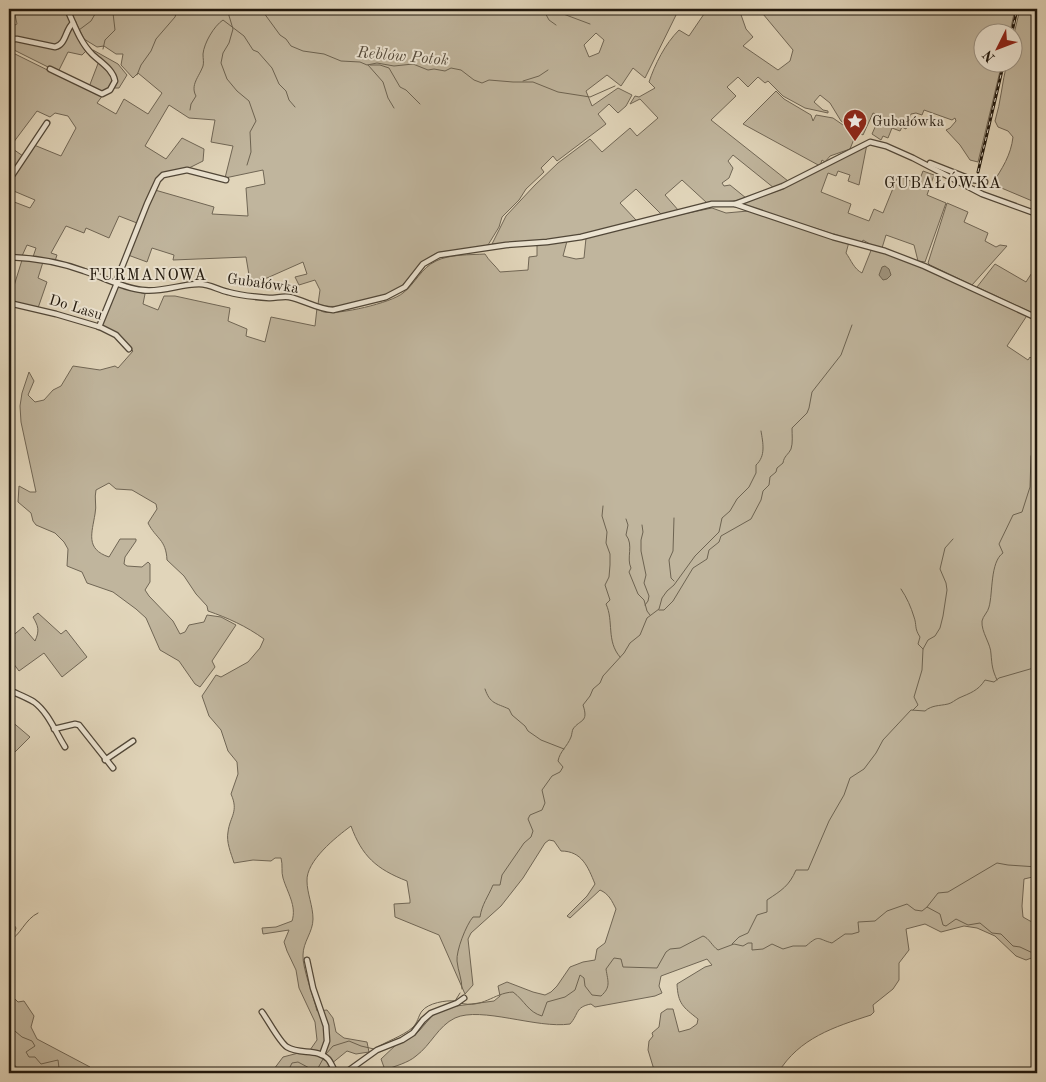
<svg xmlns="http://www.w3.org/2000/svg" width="1046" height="1082" font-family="'Old Standard TT',serif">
  <rect width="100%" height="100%" fill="#e1d5ba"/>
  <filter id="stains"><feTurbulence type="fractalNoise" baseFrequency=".004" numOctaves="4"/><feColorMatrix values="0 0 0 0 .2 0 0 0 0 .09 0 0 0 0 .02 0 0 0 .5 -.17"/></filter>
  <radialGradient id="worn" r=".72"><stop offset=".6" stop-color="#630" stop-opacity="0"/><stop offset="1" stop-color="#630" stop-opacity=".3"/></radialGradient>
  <!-- green -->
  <g fill="#c0b59d" stroke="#706655" fill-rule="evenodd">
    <polygon points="9,9 64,9 78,38 87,50 82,55 68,52 58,72 12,49 9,44 9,28 17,24 14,10 9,23"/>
    <path d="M69,9H679L645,78L633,68L621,86L607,75L586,91L592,106L618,88L632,95L626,106L618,113L609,104L598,114L606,124L557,161L553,156L541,168L544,172L526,189L519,200L502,217L499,227L488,245C479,247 470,249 461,250C453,252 442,250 435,254C420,262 412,278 399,288C384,299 335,312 318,304L320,290L315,280L299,285L295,277L307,274L303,262L267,278L250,281L246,257L173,260L174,255L152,248L147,262L128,255L155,190L214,207L212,214L248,216L246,188L265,184L263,170L225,178L233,146L211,142L215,120L189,118L169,105L145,146L166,159L182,138L204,149L203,161L183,171L163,174L137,223L119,216L109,238L86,228L84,233L66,226L51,253L57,255L55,261L33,257L36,248L27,245L22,256H9V200L30,208L35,200L9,189V182L34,145L61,156L76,128L68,116L55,113L50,117L37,111L10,147L23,156L9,178V51L96,94L103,95L97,103L116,114L124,99L148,114L162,93L138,73L133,78L121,65L123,54H116L104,46L97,47L84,39ZM596,33L604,40L599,53L589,57L584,45Z"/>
    <path d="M698,9H739L746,29L753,37L743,46L778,70L790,61L793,50L763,14L768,9H1015L1010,32H984V62L1002,63L978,162L970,160L960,145L946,130L950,128L956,121L955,118L952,120L924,110L922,115L916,113L911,114L906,129L902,127L900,131L892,128L888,138L883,136L881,140L872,134L880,116L873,113L863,135L841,121L830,103L820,95L814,102L823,110L828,111V113L805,108L783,96L768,81L765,83L758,77L748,87L738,77L727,87L736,96L711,120L788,181L774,188L733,155L728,161L733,168L729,178L722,183L724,186L730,185L746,198L735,201L707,203L682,180L665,195L679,211L661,214L636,189L620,203L636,220L582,236L538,242L492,244L506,216L535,185L558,163L590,139L602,152L630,128L637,136L658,118L640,99L630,104L635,96L639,97L655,88L649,82C655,64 665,44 679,30L689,36L704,14Z"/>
    <path d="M1020,9H1037V203L992,184C1002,169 1011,155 1013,137L1008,131L998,127L995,121C1001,102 1002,82 1007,63L1014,62V34Z"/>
    <polygon points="93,50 118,64 127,75 119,88 113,88 116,81 92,51"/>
    <polygon points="99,61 113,78 110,87 100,92 89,87"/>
    <polygon points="776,91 784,99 811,115 813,121 816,115 833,118 856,134 850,149 830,156 825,162 822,160 820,166 743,124"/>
    <polygon points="867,144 859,185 848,181 850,175 838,171 836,176 828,173 821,192 851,204 848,213 869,221 874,209 883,213 898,176 918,184 923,171 934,175 927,195 946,203 925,262 918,261 914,245 886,235 882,248 875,247 863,240 862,243 739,204 783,189 800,178"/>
    <polygon points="947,203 968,212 964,222 988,233 985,241 996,247 1000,245 1007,246 972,285 930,265 928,263"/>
    <path d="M712,208L726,213L748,211L841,241L849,242L846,253C851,260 854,269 862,273L872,248L924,267L1028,314L1007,346L1028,360L1030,357L1031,358L1037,347V876L1024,879L1022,906L1023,917L1030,921L1037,923V956L1026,960L1016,956L995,936L977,928L964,926L941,932L925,924L906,929L909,950L899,963V980L893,989L873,1005L874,1012L871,1015C834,1027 799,1038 778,1073H655L648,1050L649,1041L653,1036L652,1033L659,1027L661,1013L667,1009H673L679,1032L690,1029L697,1024L698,1019C683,1007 678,1004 677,984L705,967L712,965L707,959L661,976L659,986L662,993L655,996L595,1007L591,1004C575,1007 579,1014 570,1024C537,1029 481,1006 455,1018C438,1026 431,1045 416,1056C408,1063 395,1066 385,1070L381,1059L398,1043L410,1038L419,1031L432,1016L438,1012L449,1007L494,1001L500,996L498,986L507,982L533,992L545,995L551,992L557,986L570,967L583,962L595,960L597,949L605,943L616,909C612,901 609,894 600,890L570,918L567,916L587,896L595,884C588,867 582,851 561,851L554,841L549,840L545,843L523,878L501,906L471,933L468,939L473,985L465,994L439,935L395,917L394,904L410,903V900L407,881C376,869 362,856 351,826C336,837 306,861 307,881C307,893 313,906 313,919C313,932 303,942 303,955C302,967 314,998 317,1011L327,1010L333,1018L336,1032L344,1038L367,1042L369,1052L356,1054L347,1051L320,1073H297L294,1071L290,1073H268L274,1069L283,1057L310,1050L317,1040L315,1022L299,988L296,970L287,951L284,942L289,930L263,934L262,928L276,927L292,921C297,906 287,892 283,878C281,872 283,865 281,858H275L271,861L253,860L234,863C231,853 226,842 228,832C230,816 239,812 231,794L238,774L237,762L228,751L221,730L209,716L202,696L216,675L221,677L248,662L260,648L264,639C246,626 228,618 208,611L207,606L196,594L184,576L167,560C166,539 156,539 148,523L157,509L156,504L132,490L116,489L109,483L96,490C94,498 97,506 95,514C92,533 85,549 109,557L120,539H136V541L125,557L124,564L127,566L142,567L148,562L150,564V582L145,590L149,596L173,621L180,634L185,632L189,625L204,622L207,615L221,617L236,625L212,661L215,667L200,687L195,684L179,661L160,650L146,618L136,609L113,592L87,583L82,572L67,566L68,549L64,542L55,533L36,525L33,521L31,513L18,502L19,486L30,492H36L21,422L20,406L22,393L29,372L34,381L28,395L35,402L44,400L53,390L61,386L73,366L100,370L115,366L118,368L133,351L117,335L97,326L114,284L145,294L143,304L158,310L164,296H175L230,308L228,321L247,329L246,336L265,342L271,317L315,326L317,308C319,309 322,312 324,312C339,315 391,303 403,293C415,284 421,268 436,261C450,254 470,255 485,254C489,261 495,265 500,272L528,270L529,257L537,256V245L567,241L563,256L576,259L584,258L586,238L654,220Z"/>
    <polygon points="22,260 43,262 38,278 47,282 38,308 9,302"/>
    <polygon points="995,264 1026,282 1037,265 1037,315 977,287"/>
    <path d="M38,613L61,634L66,630L87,657L62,677L44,653L19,671L10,659L9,660V639L23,627L35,641C40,630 38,626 33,617Z"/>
    <polygon points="10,720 30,737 10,757 9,721"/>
    <polygon points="9,917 16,928 9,949"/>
    <polygon points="9,993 18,1002 24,1001 34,1016 31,1027 37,1039 90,1067 94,1073 21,1073 9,1058"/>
  </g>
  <!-- water -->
  <polygon fill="#a0957f" stroke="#6d6351" points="885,266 889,269 891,275 887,279 883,280 879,275 882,267"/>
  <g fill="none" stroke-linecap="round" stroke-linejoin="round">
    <!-- stream -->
    <g stroke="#6d6351" stroke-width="1">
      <polyline points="227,9 233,29 229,43 223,53 221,63 227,79 237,91 249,101 256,121 250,132 251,152 247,165"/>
      <polyline points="261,9 280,35 286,39 291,46 303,51 324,54 341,61 360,62 367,65 377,63 394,66 413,64 428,70 434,69 445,71 451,68 461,70 474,80 482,83 489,80 513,82 533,82 558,92 590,97 615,86"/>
      <polyline points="543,9 549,20 556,25"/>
      <polyline points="550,9 590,24"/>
      <polyline points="79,30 91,21 98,9"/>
      <polyline points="103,49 105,40 115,30 113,13 116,9"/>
      <polyline points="368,65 383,82 388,98 394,108"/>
      <polyline points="370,65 380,65 389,68 400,87 406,90 420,104"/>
      <polyline points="137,75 141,65 151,51 156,39 175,17 178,9"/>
      <polyline points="523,81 539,76 548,70"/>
      <path d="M190,110L191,104L196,96C190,85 199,77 203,66C204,62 203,59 203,54C204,43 214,26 223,20L244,36L253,50L258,52L272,68L279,84L286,91L289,100L295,107"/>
      <path d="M603,506L602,516L607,532L606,543L610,554V565L609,577L605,585L610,600L606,604C614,621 606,641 620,657"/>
      <polyline points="674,518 673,551 669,560 671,578 674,581"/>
      <path d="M626,519L628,525L626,535C634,545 626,558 631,568L629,572L638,594L644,600L647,611L650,615"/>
      <polyline points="642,525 643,532 641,540 641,551 646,575 644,583 649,596 648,601 645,605"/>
      <path d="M901,589C907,598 911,607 914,617C917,625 914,628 920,637L918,644L923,649"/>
      <path d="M659,610H664L673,601L693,568L707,559L709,550L719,542L721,536L751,519L761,500L763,491L769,485L770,477L776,472L777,468L783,463C784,456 788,455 791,449C793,443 792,435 792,428L807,413L809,408L812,392L841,355L852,325"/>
      <path d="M997,680C992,669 992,665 991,654C991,644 981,632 982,621C983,616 988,612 989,607C993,593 990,562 1003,553L999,544L1013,515L1022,512L1030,487L1031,456L1037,444"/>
      <path d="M485,689C490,704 496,703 509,709L512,715L525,726L528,731L541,740L564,749"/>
      <polyline points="913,710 918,705 914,697 922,670 923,649 928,640 935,636 940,628 943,616 947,590 946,583 940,569 945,548 953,539"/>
      <polyline points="927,907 938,893 948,892 997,863 1008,865 1037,867"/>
      <path d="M9,944L10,940C20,936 25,919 38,913"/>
      <path d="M732,944L739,937L748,933L757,915L767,912V900C782,890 789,886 796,870H808L829,821L844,795L850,778L864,769L876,753L883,740L911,710L925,711C932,705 939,706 948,704C952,703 955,700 959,698C970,693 978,691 985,680L994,682L999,678L1037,667"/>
      <path d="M462,989C462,979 458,971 457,961C456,951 466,925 473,917H480C482,904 488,897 493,885H500L502,875L524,843L531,837L533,831L528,819L530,815L542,810L545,803L542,790L552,776L560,772L563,767L558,761C560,751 567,747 571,737C572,734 572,731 573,729C580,719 589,723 583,705L590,696L593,689L600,683L603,676L624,653L630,643L640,635L647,618L659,609L662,598L667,591L674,585L695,556L719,532L722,518L730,511L737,499L749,487L756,473V465C766,456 763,443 761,431"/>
      <path d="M460,1003C483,1009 493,993 513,992C525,1001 528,1012 542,1016L547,1002L565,997L575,990L580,975L584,978L585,986L592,995L601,996C611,987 608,982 606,969L614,958L621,959L623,967L657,968L666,952L670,949L680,948L703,936C709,938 712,946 718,950L734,944L743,946L748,943H752V950L763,949L772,944L783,949L793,946H806C820,934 817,939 832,943L845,934H852L859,932L858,922L875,921L887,911L907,904L915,910L922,911L927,907L940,914L943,925L946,926L956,919L968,925L980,923L992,933L1001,934L1013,946L1020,947L1037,955"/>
      <polyline points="9,1026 22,1037 32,1041 35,1046 26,1052 29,1057 35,1057 41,1064 58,1060 59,1068 57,1073"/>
      <path d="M326,1054L333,1046L349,1041L361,1046L374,1049C385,1042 403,1036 412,1028C418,1023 418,1016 422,1011C428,1003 446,1000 455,1001L460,993"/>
      <polyline points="75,1073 76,1073"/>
      <polyline points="287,1073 292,1063 298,1062 313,1070 318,1068 323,1059"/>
    </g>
    <defs>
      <g id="minor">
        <path d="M9,39H17L55,47C66,45 65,30 73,23"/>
        <path d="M50,69L102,94L110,90L115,81C113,69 100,62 92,54C80,42 74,24 67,9"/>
        <polyline points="930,163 973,180 985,182"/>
        <polyline points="9,180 47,123"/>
        <polyline points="735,204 833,237 885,251 924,266 1037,318"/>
        <path d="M9,257C34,258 60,262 84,271C103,277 122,288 142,290C161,293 180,284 199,284C210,284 218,290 228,292C241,296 256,297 270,298C276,298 283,296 289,297C304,300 317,309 333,310L386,297L405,287L423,264L439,255L506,245L547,242L581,237L712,204H735L783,186L870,142L886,146L913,158L982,194L1037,214"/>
        <polyline points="116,282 147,204 158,180 163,175 187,170 226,180"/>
        <polyline points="9,303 56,314 100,327 116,335 129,349"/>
        <polyline points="99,327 117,283"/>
        <path d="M9,690C17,694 26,697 34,702C48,712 56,733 65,747"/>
        <polyline points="54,729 75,724 79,725 113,768"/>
        <polyline points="105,760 133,741"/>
        <polyline points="307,960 313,988 326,1026 327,1041 322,1055"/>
        <path d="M262,1012C268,1020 280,1043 287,1047C300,1055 317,1048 328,1059C331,1062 333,1069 336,1073"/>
        <polyline points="345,1073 377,1050 402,1040 413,1033 423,1020 431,1013 457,1003 464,998"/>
      </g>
    </defs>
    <!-- minor casing -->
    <use href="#minor" stroke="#514738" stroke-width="7"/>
    <!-- minor -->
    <use href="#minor" stroke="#ece4d2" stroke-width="4.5"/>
    <defs>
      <g id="rail">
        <polyline points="1012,32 1017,9"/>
        <polyline points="978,172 1004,62"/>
      </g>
    </defs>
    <!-- rail casing -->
    <use href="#rail" stroke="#21180d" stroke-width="3"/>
    <!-- rail -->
    <use href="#rail" stroke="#ece4d2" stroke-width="1" stroke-dasharray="4" stroke-linecap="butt"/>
  </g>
  <!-- icons -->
  <defs>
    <symbol id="sight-pin" viewBox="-11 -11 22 30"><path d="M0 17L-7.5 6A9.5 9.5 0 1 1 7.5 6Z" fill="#8f2418" stroke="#ece4d2"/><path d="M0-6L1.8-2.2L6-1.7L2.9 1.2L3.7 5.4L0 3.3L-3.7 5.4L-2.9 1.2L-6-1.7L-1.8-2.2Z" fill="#fff"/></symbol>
  </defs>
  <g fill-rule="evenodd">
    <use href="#sight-pin" x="841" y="107" width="28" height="38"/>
  </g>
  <g text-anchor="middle" stroke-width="4" stroke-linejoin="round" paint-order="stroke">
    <!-- poi labels -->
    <g font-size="15" fill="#21180d" stroke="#ece4d2" text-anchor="start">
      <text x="872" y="126">Gubałówka</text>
    </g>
    <!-- street labels -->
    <g font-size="15" fill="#21180d" stroke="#ece4d2">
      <text transform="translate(263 283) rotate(8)" y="5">Gubałówka</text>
      <text transform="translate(76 307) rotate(17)" y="5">Do Lasu</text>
    </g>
    <!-- water labels -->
    <g font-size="16" font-style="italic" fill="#544a3b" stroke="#ece4d2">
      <text transform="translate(403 55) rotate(5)" y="6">Reblów Potok</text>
    </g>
    <!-- neighbourhood labels -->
    <g font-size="16" letter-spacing="1" fill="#21180d" stroke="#ece4d2">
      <text x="943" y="188">GUBAŁÓWKA</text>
      <text x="148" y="280">FURMANOWA</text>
    </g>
  </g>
  <!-- margin -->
  <rect width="1046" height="1082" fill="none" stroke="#e1d5ba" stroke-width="30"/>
  <rect x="10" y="10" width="1026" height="1062" fill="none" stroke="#21180d" stroke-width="2.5"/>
  <rect x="15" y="15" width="1016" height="1052" fill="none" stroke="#21180d"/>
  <!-- north arrow -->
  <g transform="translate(998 48) rotate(228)"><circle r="24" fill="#ece4d2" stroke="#9b9283"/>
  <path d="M0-4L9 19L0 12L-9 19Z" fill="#8f2418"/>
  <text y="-8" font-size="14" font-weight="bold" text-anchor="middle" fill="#21180d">N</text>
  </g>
  <rect width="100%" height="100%" filter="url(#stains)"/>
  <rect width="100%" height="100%" fill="url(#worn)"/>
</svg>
